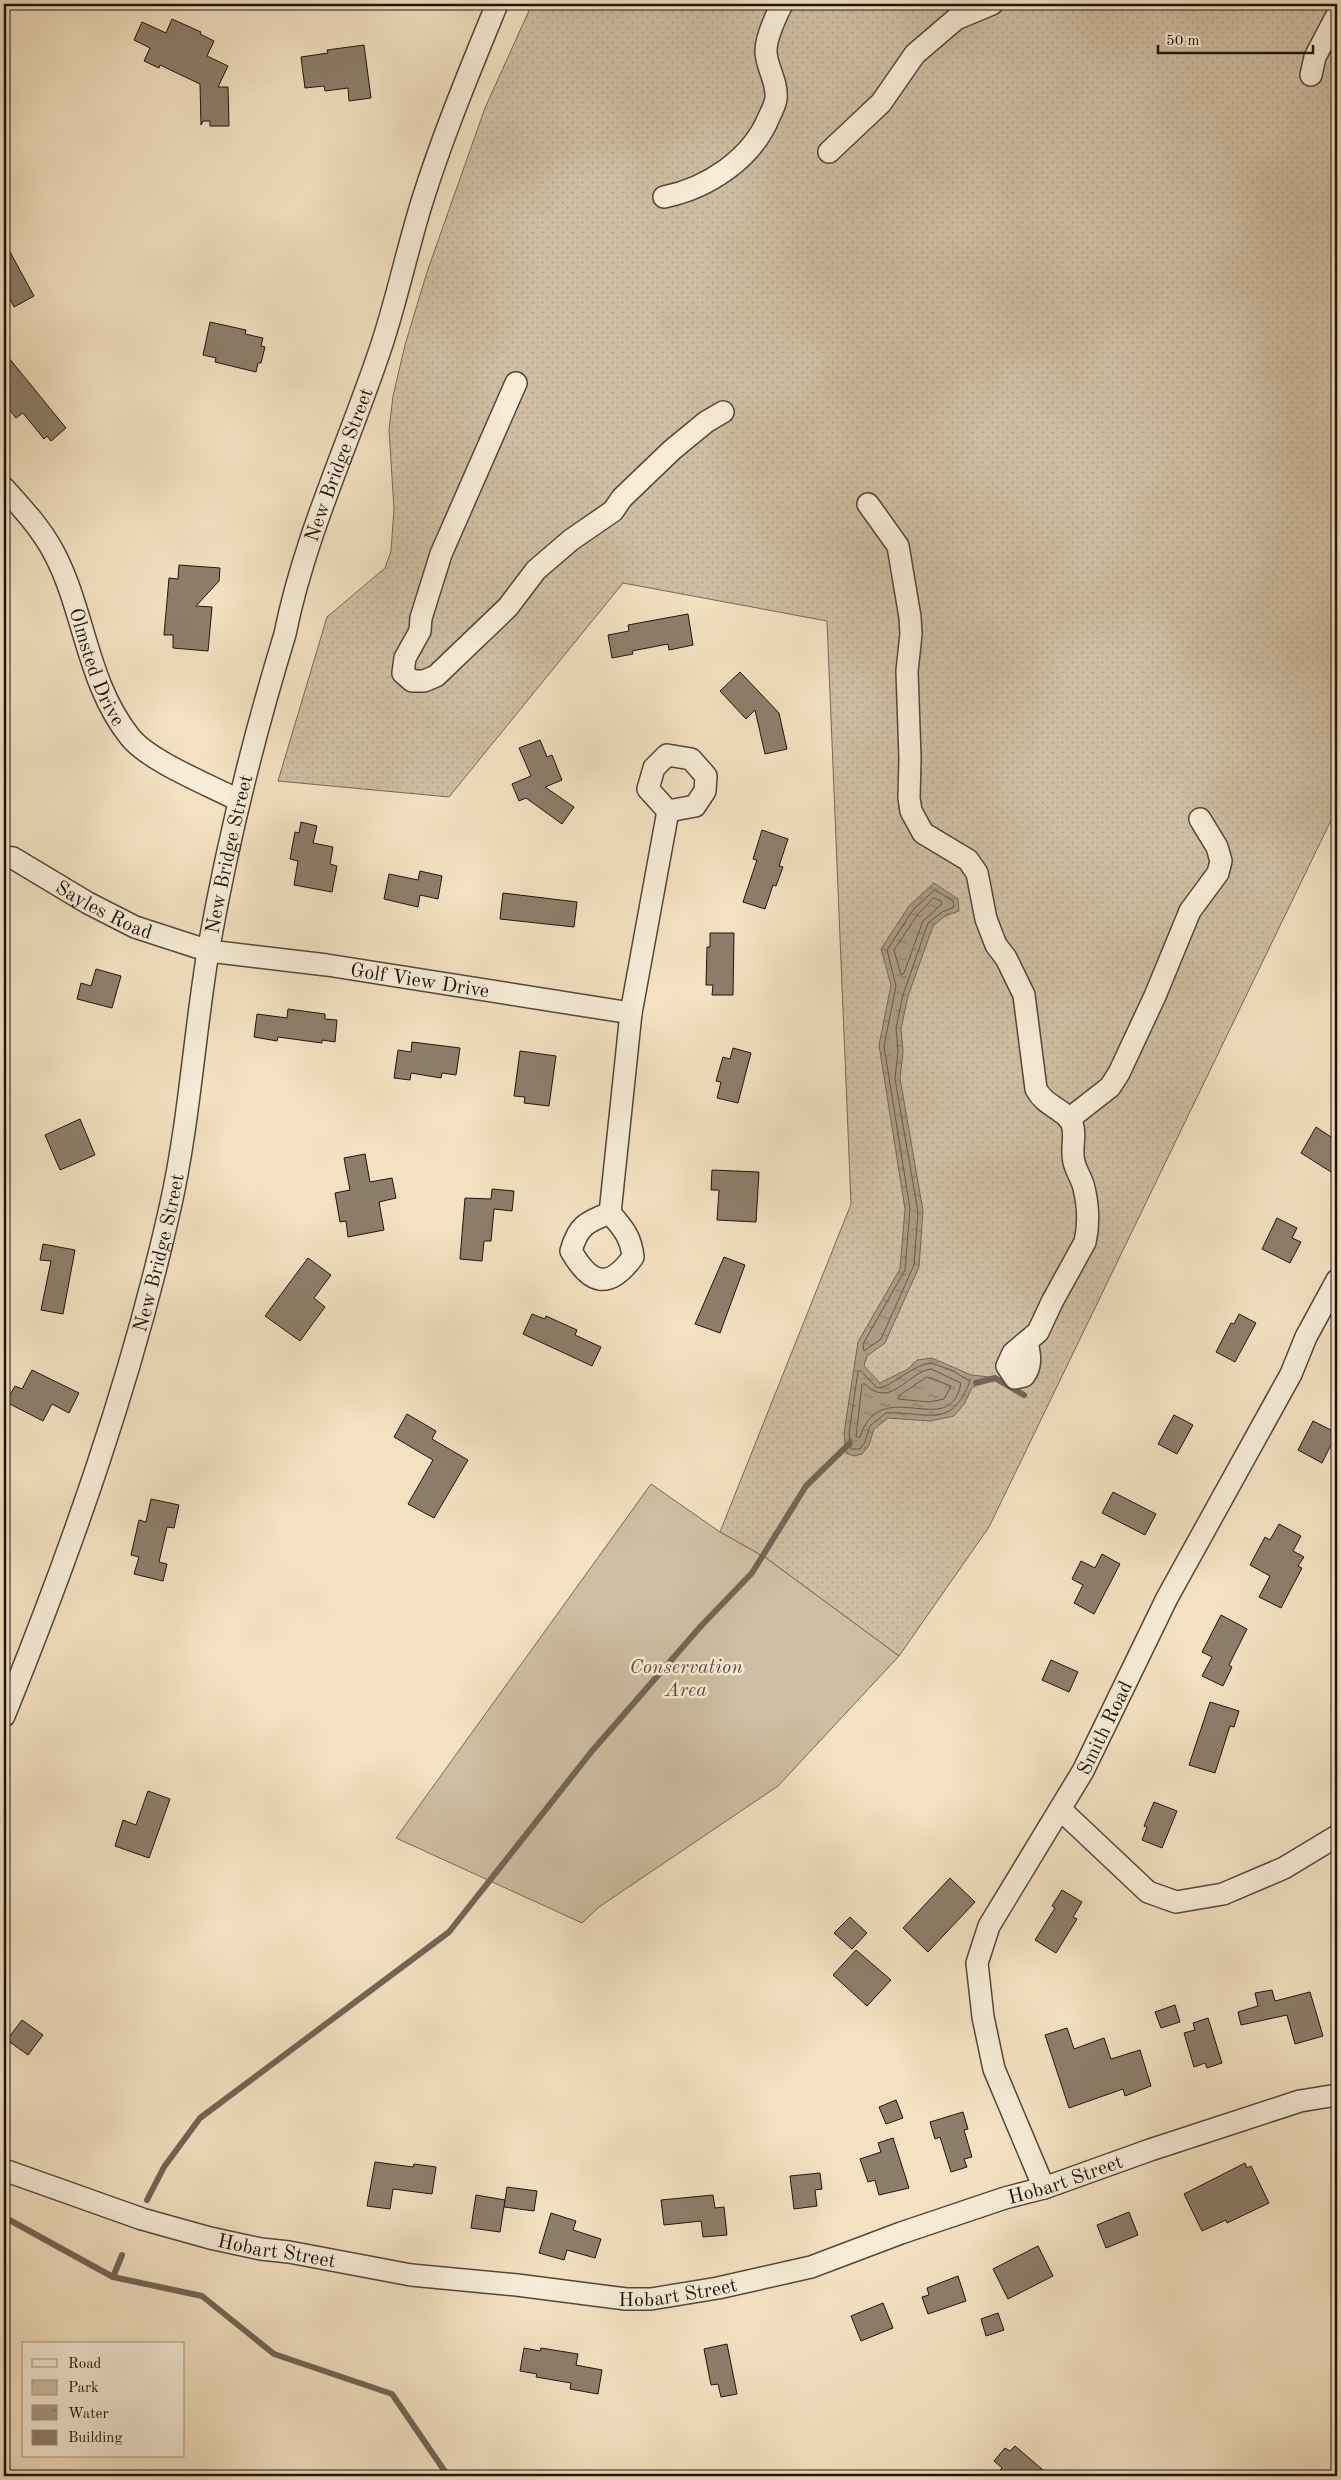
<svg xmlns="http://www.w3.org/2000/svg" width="1341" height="2480" font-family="'Old Standard TT',serif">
  <defs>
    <pattern id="grass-dots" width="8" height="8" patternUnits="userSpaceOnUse" patternTransform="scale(1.25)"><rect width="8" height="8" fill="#cfbea3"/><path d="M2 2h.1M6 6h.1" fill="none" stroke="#b1a28b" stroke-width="1.8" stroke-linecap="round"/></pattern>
    <pattern id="water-ripples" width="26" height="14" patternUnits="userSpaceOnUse" patternTransform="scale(1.25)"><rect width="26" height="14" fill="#ab9b84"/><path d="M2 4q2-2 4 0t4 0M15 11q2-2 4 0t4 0" fill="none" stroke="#8b7d6a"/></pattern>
  </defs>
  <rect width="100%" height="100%" fill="#f3e1c1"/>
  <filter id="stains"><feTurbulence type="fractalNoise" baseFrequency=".004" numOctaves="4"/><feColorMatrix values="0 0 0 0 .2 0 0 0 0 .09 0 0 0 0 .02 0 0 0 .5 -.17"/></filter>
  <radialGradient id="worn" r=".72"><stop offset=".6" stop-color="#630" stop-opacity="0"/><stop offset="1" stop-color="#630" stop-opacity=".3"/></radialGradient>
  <!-- grass -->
  <polygon fill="url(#grass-dots)" stroke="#776858" points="532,4 1337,4 1337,808 989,1527 899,1656 766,1558 720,1532 851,1204 827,621 623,583 449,797 278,781 327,617 385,568 391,551 394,509 389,430 393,396 405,345 427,272 485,108"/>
  <!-- green -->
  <polygon fill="#cfbea3" stroke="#776858" points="651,1484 720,1532 766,1558 899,1656 778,1786 599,1907 582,1923 396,1838"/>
  <!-- water -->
  <polygon fill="url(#water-ripples)" stroke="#736555" points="934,883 958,899 959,911 945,916 933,926 908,996 901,1029 903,1051 900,1078 923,1211 919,1267 885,1343 867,1356 864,1366 880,1383 908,1369 917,1360 932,1358 971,1375 990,1377 972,1388 964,1404 954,1416 930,1421 888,1418 874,1429 869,1445 862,1454 854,1456 846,1453 844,1433 858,1342 900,1269 905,1209 879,1045 891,985 881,949 909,906"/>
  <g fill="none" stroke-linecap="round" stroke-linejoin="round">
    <!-- shore -->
    <g stroke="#655749" stroke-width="1">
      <polygon points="935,890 953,901 954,907 942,912 928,923 903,995 896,1028 898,1051 895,1079 918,1212 914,1265 881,1339 864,1351 863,1344 905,1270 910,1209 884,1046 896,986 887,950 913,910"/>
      <polygon points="934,898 941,901 942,904 923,921 904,973 901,975 894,950 918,914"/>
      <path d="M931,1363L951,1370L970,1381C951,1431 927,1411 886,1413L870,1426L865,1442L860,1449H851L849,1433L858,1371H861L876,1387L881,1388C899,1381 913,1365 931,1363Z"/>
      <path d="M931,1369L961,1383C950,1443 881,1372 860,1437H856L862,1384H865C891,1410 907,1372 931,1369Z"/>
      <polygon points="927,1377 951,1386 944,1399 929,1402 898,1399 899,1396"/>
    </g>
    <!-- stream -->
    <g stroke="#736555" stroke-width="6">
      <polyline points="976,1383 995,1378 1024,1395"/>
      <polyline points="147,2200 164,2167 200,2118 449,1932 592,1751 701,1626 752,1573 806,1486 850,1443"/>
      <polyline points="4,2217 113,2277 202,2296 274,2354 392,2394 448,2476"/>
      <polyline points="113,2277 122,2255"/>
    </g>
  </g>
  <!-- building -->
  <g fill="#8d7e6b" stroke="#1f130e">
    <polygon points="172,19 201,32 200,34 214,41 207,56 228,66 218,87 228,87 229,126 210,126 210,121 203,121 201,125 200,84 160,65 159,68 144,61 150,48 134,40 142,22 166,33"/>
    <polygon points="364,45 371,98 349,101 348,88 325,91 324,86 305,88 301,57 328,53 327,50"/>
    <polygon points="4,241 34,296 14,307 4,287"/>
    <polygon points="210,322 246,330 245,334 263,338 261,346 265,347 261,363 258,363 256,372 215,362 216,358 203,355"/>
    <polygon points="4,352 66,428 51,441 47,436 44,439 23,413 16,418 4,403"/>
    <polygon points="179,565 220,568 219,581 196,606 212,607 208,651 173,648 173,635 164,635 169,578 178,579"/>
    <polygon points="688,614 693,645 669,650 668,644 632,651 633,654 612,658 608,635 629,631 628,625"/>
    <polygon points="740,672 779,713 787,749 765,754 755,710 746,719 720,691"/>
    <polygon points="540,740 547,757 552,755 562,780 545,787 574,807 562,824 526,798 519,801 512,784 531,776 519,748"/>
    <polygon points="301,822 317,826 313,843 333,847 330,864 337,866 332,892 294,885 298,861 290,859 295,832 299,833"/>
    <polygon points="762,830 788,839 779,866 783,867 776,886 773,885 765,909 743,902 757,860 753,859"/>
    <polygon points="420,871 442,876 438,899 420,895 418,907 384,899 389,874 418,880"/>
    <polygon points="503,893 577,902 574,927 500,919"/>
    <polygon points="710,933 734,933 733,995 712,995 713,985 706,985 707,947 710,947"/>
    <polygon points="96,969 121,976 112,1008 77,999 81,983 91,986"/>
    <polygon points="288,1009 325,1014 325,1019 337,1020 335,1042 322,1040 322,1043 278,1037 277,1041 254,1037 257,1014 287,1018"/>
    <polygon points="412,1042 460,1048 456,1075 442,1073 441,1078 411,1073 410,1080 394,1078 398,1050 411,1052"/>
    <polygon points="733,1048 751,1053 738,1103 717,1098 721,1082 716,1081 723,1057 730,1059"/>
    <polygon points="520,1051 556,1056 549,1106 524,1103 525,1097 514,1096"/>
    <polygon points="80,1119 95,1155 60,1170 45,1135"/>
    <polygon points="1316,1127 1337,1141 1337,1164 1331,1172 1301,1153"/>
    <polygon points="365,1154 370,1182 392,1178 396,1198 379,1202 384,1230 348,1237 346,1221 340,1222 335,1193 350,1190 344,1158"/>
    <polygon points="712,1170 759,1172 756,1222 717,1220 719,1190 711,1190"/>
    <polygon points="492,1189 514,1191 512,1211 494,1209 491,1241 484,1241 482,1261 460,1259 465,1198 491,1199"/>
    <polygon points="1277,1218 1297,1228 1292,1238 1301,1242 1290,1263 1262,1249"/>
    <polygon points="43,1244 75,1250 63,1314 41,1310 51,1261 40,1260"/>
    <polygon points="724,1257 745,1265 720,1333 695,1324"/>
    <polygon points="308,1258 331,1275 314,1298 325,1307 300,1341 265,1316"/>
    <polygon points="532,1314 545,1319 546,1316 577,1330 575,1335 601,1347 592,1366 523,1334"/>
    <polygon points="1239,1314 1256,1323 1235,1362 1216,1352 1231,1323 1234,1324"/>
    <polygon points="32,1370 79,1393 69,1413 52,1404 43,1421 6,1402 15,1386 22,1389"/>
    <polygon points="407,1414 436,1431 432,1439 468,1460 434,1518 408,1504 433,1460 394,1437"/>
    <polygon points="1174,1415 1193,1425 1177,1454 1158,1444"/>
    <polygon points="1313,1421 1337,1433 1322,1463 1298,1450"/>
    <polygon points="1113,1492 1156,1514 1145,1535 1102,1513"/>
    <polygon points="151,1499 179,1505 174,1528 167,1527 159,1562 167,1564 163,1581 134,1574 139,1557 131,1555 139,1520 146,1522"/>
    <polygon points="1279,1524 1301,1536 1293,1551 1304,1557 1298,1566 1302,1568 1281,1608 1259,1597 1270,1576 1250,1565 1265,1537 1270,1540"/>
    <polygon points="1102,1554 1120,1564 1094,1614 1074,1603 1083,1585 1072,1579 1081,1561 1095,1568"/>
    <polygon points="1221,1615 1247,1629 1229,1665 1232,1667 1223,1686 1202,1676 1212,1657 1202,1652"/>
    <polygon points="1051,1660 1078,1672 1069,1692 1042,1680"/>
    <polygon points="1210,1702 1239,1711 1234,1727 1230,1726 1215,1773 1189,1765"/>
    <polygon points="148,1791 170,1799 149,1858 115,1846 123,1820 136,1825"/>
    <polygon points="1154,1802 1177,1811 1162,1848 1142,1840 1147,1827 1144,1826"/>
    <polygon points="950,1878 975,1902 928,1952 903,1928"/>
    <polygon points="1062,1890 1082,1902 1073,1917 1077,1919 1056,1953 1035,1940 1055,1908 1052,1906"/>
    <polygon points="850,1917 867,1933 852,1949 834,1933"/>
    <polygon points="856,1950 891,1980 867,2006 833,1975"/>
    <polygon points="1272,1990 1275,2001 1310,1992 1323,2036 1295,2044 1287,2015 1241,2025 1238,2012 1258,2006 1255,1993"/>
    <polygon points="1175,2005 1180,2022 1161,2028 1155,2012"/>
    <polygon points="1208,2018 1222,2063 1207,2068 1205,2063 1194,2067 1184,2033 1195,2030 1193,2023"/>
    <polygon points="22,2020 43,2035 28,2055 7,2040"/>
    <polygon points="1067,2028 1074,2049 1104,2038 1111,2059 1140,2050 1151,2086 1125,2096 1123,2089 1069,2108 1045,2035"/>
    <polygon points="896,2100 903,2118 886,2124 879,2107"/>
    <polygon points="963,2112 968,2129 964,2130 972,2157 964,2159 967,2167 951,2172 940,2137 935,2139 930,2122"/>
    <polygon points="893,2138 909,2188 879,2195 875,2180 868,2182 860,2159 881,2152 878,2143"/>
    <polygon points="375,2162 413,2167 414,2164 436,2167 432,2194 393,2189 390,2209 367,2206"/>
    <polygon points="1245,2163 1247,2168 1251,2166 1269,2203 1227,2223 1226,2220 1202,2231 1184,2194"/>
    <polygon points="820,2173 822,2189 815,2190 817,2206 794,2209 790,2176"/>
    <polygon points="507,2187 537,2191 534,2211 504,2207"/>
    <polygon points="476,2195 505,2200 500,2232 471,2228"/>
    <polygon points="713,2195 715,2208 724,2207 727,2235 703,2237 701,2221 664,2225 661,2200"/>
    <polygon points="1129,2212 1138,2235 1106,2248 1097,2225"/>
    <polygon points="551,2213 576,2221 573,2230 601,2239 595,2258 567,2250 564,2260 539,2253"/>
    <polygon points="1038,2246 1053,2276 1008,2299 993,2269"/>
    <polygon points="958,2276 966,2301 928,2314 922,2297 929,2295 927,2288"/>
    <polygon points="883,2303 893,2328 861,2341 851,2316"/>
    <polygon points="998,2313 1004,2330 986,2336 981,2319"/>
    <polygon points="727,2344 737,2394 721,2397 718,2384 711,2385 704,2349"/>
    <polygon points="524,2348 540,2351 541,2348 578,2354 576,2365 602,2370 598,2394 570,2389 571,2383 536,2377 537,2374 520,2371"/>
    <polygon points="1015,2446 1050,2476 994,2476 1002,2468 994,2461 1005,2448 1010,2451"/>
  </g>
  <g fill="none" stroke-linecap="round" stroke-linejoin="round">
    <defs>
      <g id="minor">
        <polyline points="1311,75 1315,57 1337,15"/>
        <polyline points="829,152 881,103 915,54 956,19 992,4"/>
        <path d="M664,197C708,188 752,159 769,117C772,111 775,105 776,99C778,82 766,67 766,51C766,37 776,16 782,4"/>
        <polyline points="516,383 441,554 421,618 420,631 405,658 403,673 412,681 424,681 436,676 508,607 536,570 571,540 613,511 622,498 672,450 706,422 723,412"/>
        <path id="s1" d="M4,488C22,508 40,527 53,551C85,610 86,682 130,737C149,761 209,785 238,800"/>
        <path d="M868,504L898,546L910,617L911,634L907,671L910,758L909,798L911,811L923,833L968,860L977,873L986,919L996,945L1006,958L1024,995L1036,1089C1045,1106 1060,1107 1070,1120C1078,1132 1070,1148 1074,1162C1076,1171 1082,1179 1084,1188C1088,1205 1089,1225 1085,1242L1052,1302L1038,1332L1013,1353L1007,1366L1015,1378L1024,1376C1032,1366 1030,1355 1027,1342"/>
        <path id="s2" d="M4,857L13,858L88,903L135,927L209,951L327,965L631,1013L668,811L648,789L654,768L667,755L691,759L706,776L705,791L695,806L668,811"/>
        <polyline points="1069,1119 1110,1087 1119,1073 1155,996 1190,911 1218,873 1221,861 1217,847 1200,819"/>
        <path d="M610,1213C586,1222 578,1226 571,1251C590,1284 608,1291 633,1257C631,1237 623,1228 610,1213L631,1013"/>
        <path id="s3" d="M4,1716C71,1551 131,1382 170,1208C189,1124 194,1037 208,952C227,844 253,739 285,634C305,534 350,441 382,344C397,298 407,251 421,205C442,137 470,70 497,4"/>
        <polyline points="1061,1810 1148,1892 1176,1902 1223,1894 1284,1868 1337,1836"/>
        <path id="s4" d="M4,2170L142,2219L210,2238L261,2249L289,2252L411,2275L517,2285L626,2299H651L718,2288L811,2267L901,2233L1005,2198L1044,2188L1150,2150L1300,2101L1337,2095"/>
        <path id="s5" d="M1044,2188L994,2069L983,2017L977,1963L989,1926L1083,1771L1167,1598L1291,1374L1306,1337L1337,1280"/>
      </g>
    </defs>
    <!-- minor casing -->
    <use href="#minor" stroke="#54463b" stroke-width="24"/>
    <!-- minor -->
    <use href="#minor" stroke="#f7ecd7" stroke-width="21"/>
  </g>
  <g text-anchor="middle" stroke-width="5" stroke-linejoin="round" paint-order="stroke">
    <!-- street labels -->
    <g font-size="20" fill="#1f130e" stroke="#f7ecd7">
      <text dy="7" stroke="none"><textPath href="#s3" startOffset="1299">New Bridge Street</textPath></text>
      <text dy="7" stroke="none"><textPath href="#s1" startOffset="204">Olmsted Drive</textPath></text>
      <text dy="7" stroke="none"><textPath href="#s3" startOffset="894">New Bridge Street</textPath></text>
      <text dy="7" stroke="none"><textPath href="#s2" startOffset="114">Sayles Road</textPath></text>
      <text dy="7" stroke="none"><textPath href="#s2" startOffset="440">Golf View Drive</textPath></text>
      <text dy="7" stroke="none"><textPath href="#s3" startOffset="489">New Bridge Street</textPath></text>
      <text dy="7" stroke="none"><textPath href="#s5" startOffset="505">Smith Road</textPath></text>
      <text dy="7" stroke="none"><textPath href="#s4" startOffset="1095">Hobart Street</textPath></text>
      <text dy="7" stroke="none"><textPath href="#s4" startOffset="285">Hobart Street</textPath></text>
      <text dy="7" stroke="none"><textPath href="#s4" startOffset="690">Hobart Street</textPath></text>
    </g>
    <!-- park labels -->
    <g font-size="20" font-style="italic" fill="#5d4f42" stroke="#f7ecd7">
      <text x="686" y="1673">Conservation<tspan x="686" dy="23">Area</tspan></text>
    </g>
  </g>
  <!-- margin -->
  <rect width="1341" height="2480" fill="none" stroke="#f3e1c1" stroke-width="20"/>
  <rect x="5" y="5" width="1331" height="2470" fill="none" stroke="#1f130e" stroke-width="2.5"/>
  <rect x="10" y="10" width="1321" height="2460" fill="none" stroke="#1f130e"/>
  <!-- legend -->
  <rect x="22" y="2342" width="162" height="115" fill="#f7ecd7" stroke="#a19587"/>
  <rect x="32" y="2359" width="25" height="8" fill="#f7ecd7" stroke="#a19587"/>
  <text x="68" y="2368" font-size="15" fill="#1f130e">Road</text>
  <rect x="32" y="2380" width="25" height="15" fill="#cfbea3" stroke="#a19587"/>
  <text x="68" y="2392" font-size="15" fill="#1f130e">Park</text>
  <rect x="32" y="2405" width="25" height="15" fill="url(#water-ripples)" stroke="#a19587"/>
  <text x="68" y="2418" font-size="15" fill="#1f130e">Water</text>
  <rect x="32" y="2430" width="25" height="15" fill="#8d7e6b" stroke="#a19587"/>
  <text x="68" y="2442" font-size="15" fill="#1f130e">Building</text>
  <!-- scale -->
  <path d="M1158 45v8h155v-8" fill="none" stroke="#1f130e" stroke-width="2.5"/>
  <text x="1166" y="45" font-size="15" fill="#1f130e" stroke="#f7ecd7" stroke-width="4" paint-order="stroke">50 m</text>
  <rect width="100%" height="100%" filter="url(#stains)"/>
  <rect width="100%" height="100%" fill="url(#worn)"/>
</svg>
